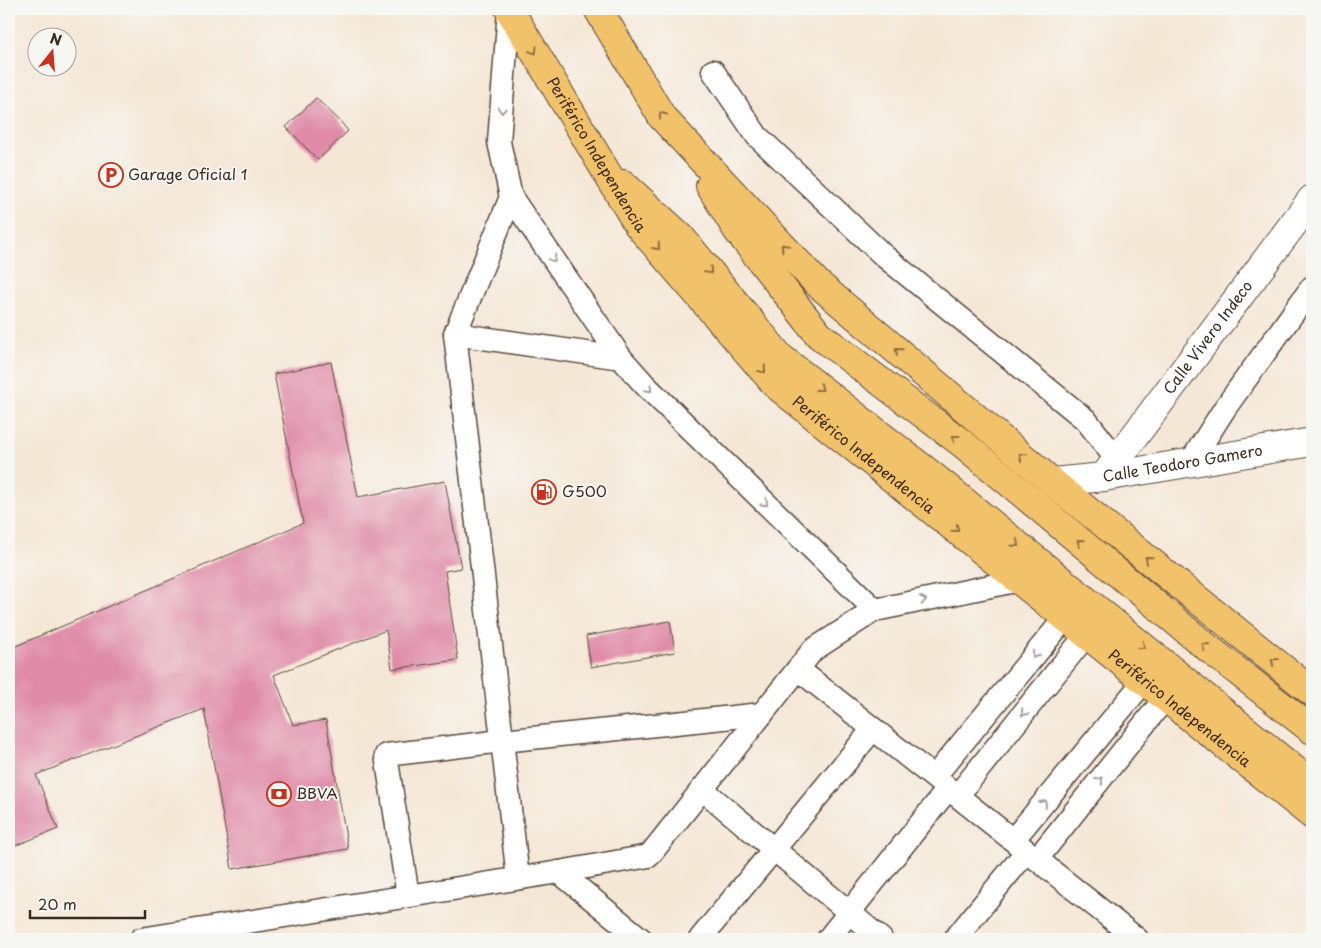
<svg xmlns="http://www.w3.org/2000/svg" width="1321" height="948" font-family="'Playpen Sans',sans-serif">
  <rect width="100%" height="100%" fill="#f6f6f2"/>
  <filter id="ink" filterUnits="userSpaceOnUse"><feTurbulence type="fractalNoise" baseFrequency=".02" numOctaves="2"/><feDisplacementMap in="SourceGraphic" scale="10" xChannelSelector="R" yChannelSelector="G"/><feConvolveMatrix kernelMatrix="1 2 1 2 8 2 1 2 1" color-interpolation-filters="sRGB"/></filter>
  <filter id="wash" filterUnits="userSpaceOnUse"><feTurbulence type="fractalNoise" baseFrequency=".0096" numOctaves="4" result="noise"/><feDisplacementMap in="SourceGraphic" scale="20" xChannelSelector="R" yChannelSelector="G"/><feGaussianBlur stdDeviation="1.12" result="paint"/><feColorMatrix in="noise" values="0 0 0 0 0 0 0 0 0 0 0 0 0 0 0 0 0 1.4 0 .05"/><feComposite in="paint" operator="in"/></filter>
  <g filter="url(#wash)">
    <rect width="100%" height="100%" fill="#f5e7d6"/>
    <g id="blocks">
      <!-- building -->
      <g fill="#e08ca9">
        <polygon points="316,98 340,121 348,131 318,160 286,127"/>
        <polygon points="331,362 358,497 445,481 461,568 445,571 458,660 392,669 386,630 274,675 293,725 326,720 348,849 232,869 204,709 36,775 58,829 9,848 9,649 303,523 274,374"/>
        <polygon points="670,621 675,652 591,667 586,636"/>
      </g>
    </g>
  </g>
  <g filter="url(#ink)">
    <use href="#blocks" fill-opacity="0" stroke="#57463a" stroke-width="1"/>
    <g fill="none" stroke-linecap="round" stroke-linejoin="round">
      <defs>
        <g id="service">
          <polyline points="509,9 499,142 511,197 621,358 645,385 875,610"/>
          <polyline points="713,71 757,136 884,256 1086,420 1117,460"/>
          <polyline points="511,197 455,334 518,878"/>
          <polyline points="455,334 621,358"/>
          <polyline points="1190,463 1225,408 1312,287"/>
          <polyline points="798,669 1137,939"/>
          <polyline points="934,777 1066,617"/>
          <polyline points="702,789 881,939"/>
          <polyline points="958,795 1087,634"/>
          <polyline points="1013,840 1145,680"/>
          <polyline points="1037,859 1166,697"/>
          <polyline points="559,872 641,939"/>
          <polyline points="408,896 386,755 502,741 762,714"/>
          <polyline points="141,939 559,872 649,856 813,650 875,610 1020,580"/>
          <polyline points="700,939 873,729"/>
          <polyline points="828,939 948,789"/>
          <polyline points="955,939 1026,852"/>
        </g>
        <g id="minor">
          <path id="s1" d="M1104,477L1312,199"/>
          <path id="s2" d="M1052,482L1104,477L1312,442"/>
        </g>
        <g id="trunk">
          <path id="s3" d="M509,9L638,225L776,385L1312,815"/>
          <polyline points="598,9 662,117 817,283 1052,482 1312,692"/>
          <polyline points="623,184 680,236 780,357 934,477 1312,784"/>
          <polyline points="710,186 737,230 819,335 963,444 1203,644 1312,730"/>
        </g>
      </defs>
      <!-- service casing -->
      <use href="#service" stroke="#57463a" stroke-width="25"/>
      <!-- minor casing -->
      <use href="#minor" stroke="#57463a" stroke-width="30"/>
      <!-- trunk casing -->
      <use href="#trunk" stroke="#57463a" stroke-width="30"/>
      <!-- service -->
      <use href="#service" stroke="#fff" stroke-width="22"/>
      <!-- minor -->
      <use href="#minor" stroke="#fff" stroke-width="28"/>
      <!-- trunk -->
      <use href="#trunk" stroke="#f2c26a" stroke-width="28"/>
    </g>
    <!-- one-way arrows -->
    <defs><path id="oneway-chevron" d="M-2-3.5L2.5 0L-2 3.5" fill="none" stroke-width="1.6" stroke-linecap="round" stroke-linejoin="round" transform="scale(1.25)"/></defs>
    <g stroke="#8d6e40">
      <use href="#oneway-chevron" transform="translate(534 51) rotate(59)"/>
      <use href="#oneway-chevron" transform="translate(662 115) rotate(-125)"/>
      <use href="#oneway-chevron" transform="translate(657 247) rotate(49)"/>
      <use href="#oneway-chevron" transform="translate(784 247) rotate(-133)"/>
      <use href="#oneway-chevron" transform="translate(709 271) rotate(50)"/>
      <use href="#oneway-chevron" transform="translate(898 351) rotate(-140)"/>
      <use href="#oneway-chevron" transform="translate(763 370) rotate(49)"/>
      <use href="#oneway-chevron" transform="translate(820 388) rotate(38)"/>
      <use href="#oneway-chevron" transform="translate(955 438) rotate(-143)"/>
      <use href="#oneway-chevron" transform="translate(1022 456) rotate(-140)"/>
      <use href="#oneway-chevron" transform="translate(956 529) rotate(39)"/>
      <use href="#oneway-chevron" transform="translate(1080 542) rotate(-140)"/>
      <use href="#oneway-chevron" transform="translate(1016 544) rotate(39)"/>
      <use href="#oneway-chevron" transform="translate(1148 559) rotate(-141)"/>
      <use href="#oneway-chevron" transform="translate(1142 646) rotate(39)"/>
      <use href="#oneway-chevron" transform="translate(1205 646) rotate(-141)"/>
      <use href="#oneway-chevron" transform="translate(1274 661) rotate(-141)"/>
    </g>
    <g stroke="#a79f9a">
      <use href="#oneway-chevron" transform="translate(502 110) rotate(94)"/>
      <use href="#oneway-chevron" transform="translate(553 259) rotate(56)"/>
      <use href="#oneway-chevron" transform="translate(649 389) rotate(45)"/>
      <use href="#oneway-chevron" transform="translate(765 503) rotate(44)"/>
      <use href="#oneway-chevron" transform="translate(923 600) rotate(-12)"/>
      <use href="#oneway-chevron" transform="translate(1035 655) rotate(129)"/>
      <use href="#oneway-chevron" transform="translate(1024 713) rotate(129)"/>
      <use href="#oneway-chevron" transform="translate(1100 780) rotate(-51)"/>
      <use href="#oneway-chevron" transform="translate(1044 803) rotate(-51)"/>
    </g>
  </g>
  <!-- icons -->
  <defs>
    <symbol id="parking-ring" viewBox="-11 -11 22 22"><circle r="9.5" fill="#f6f6f2" stroke="#c8321e" stroke-width="1.5"/><path d="M-3.5-5.5H1a3.5 3.5 0 0 1 0 7H-1V5.5H-3.5ZM-1-3.4V-.6H.8a1.4 1.4 0 0 0 0-2.8Z" fill="#c8321e"/></symbol>
    <symbol id="fuel-ring" viewBox="-11 -11 22 22"><circle r="9.5" fill="#f6f6f2" stroke="#c8321e" stroke-width="1.5"/><path d="M-5.5-6h7V0h2V4h1.3V-2.5L3-4.5l.8-.8L6-3V5H2.5V1h-1V6h-7ZM-4.2-4.7v3.2H.2V-4.7Z" fill="#c8321e"/></symbol>
    <symbol id="bank-ring" viewBox="-11 -11 22 22"><circle r="9.5" fill="#f6f6f2" stroke="#c8321e" stroke-width="1.5"/><path d="M-6-4H6V4H-6ZM0-2.3a2.3 2.3 0 1 0 0 4.6a2.3 2.3 0 1 0 0-4.6Z" fill="#c8321e"/></symbol>
  </defs>
  <g fill-rule="evenodd">
    <use href="#parking-ring" x="97" y="161" width="28" height="28"/>
    <use href="#fuel-ring" x="530" y="478" width="28" height="28"/>
    <use href="#bank-ring" x="265" y="780" width="28" height="28"/>
  </g>
  <g text-anchor="middle" stroke-width="4" stroke-linejoin="round" paint-order="stroke">
    <!-- street labels -->
    <g font-size="15" fill="#3b2a1e" stroke="#f6f6f2">
      <text dy="5" stroke="none"><textPath href="#s3" startOffset="170">Periférico Independencia</textPath></text>
      <text dy="5" stroke="none"><textPath href="#s1" startOffset="174">Calle Vivero Indeco</textPath></text>
      <text dy="5" stroke="none"><textPath href="#s3" startOffset="575">Periférico Independencia</textPath></text>
      <text dy="5" stroke="none"><textPath href="#s2" startOffset="132">Calle Teodoro Gamero</textPath></text>
      <text dy="5" stroke="none"><textPath href="#s3" startOffset="980">Periférico Independencia</textPath></text>
    </g>
    <!-- poi labels -->
    <g font-size="15" fill="#3b2a1e" stroke="#f6f6f2" text-anchor="start">
      <text x="128" y="180">Garage Oficial 1</text>
      <text x="562" y="497">G500</text>
      <text x="296" y="799">BBVA</text>
    </g>
  </g>
  <!-- margin -->
  <rect width="1321" height="948" fill="none" stroke="#f6f6f2" stroke-width="30"/>
  <!-- north arrow -->
  <g transform="translate(52 52) rotate(17)"><circle r="24" fill="#f6f6f2" stroke="#aba49d"/>
  <path d="M0-4L9 19L0 12L-9 19Z" fill="#c8321e"/>
  <text y="-8" font-size="14" font-weight="bold" text-anchor="middle" fill="#3b2a1e">N</text>
  </g>
  <!-- scale -->
  <path d="M30 910v8h115v-8" fill="none" stroke="#3b2a1e" stroke-width="2.5"/>
  <text x="38" y="910" font-size="15" fill="#3b2a1e" stroke="#f6f6f2" stroke-width="4" paint-order="stroke">20 m</text>
</svg>
